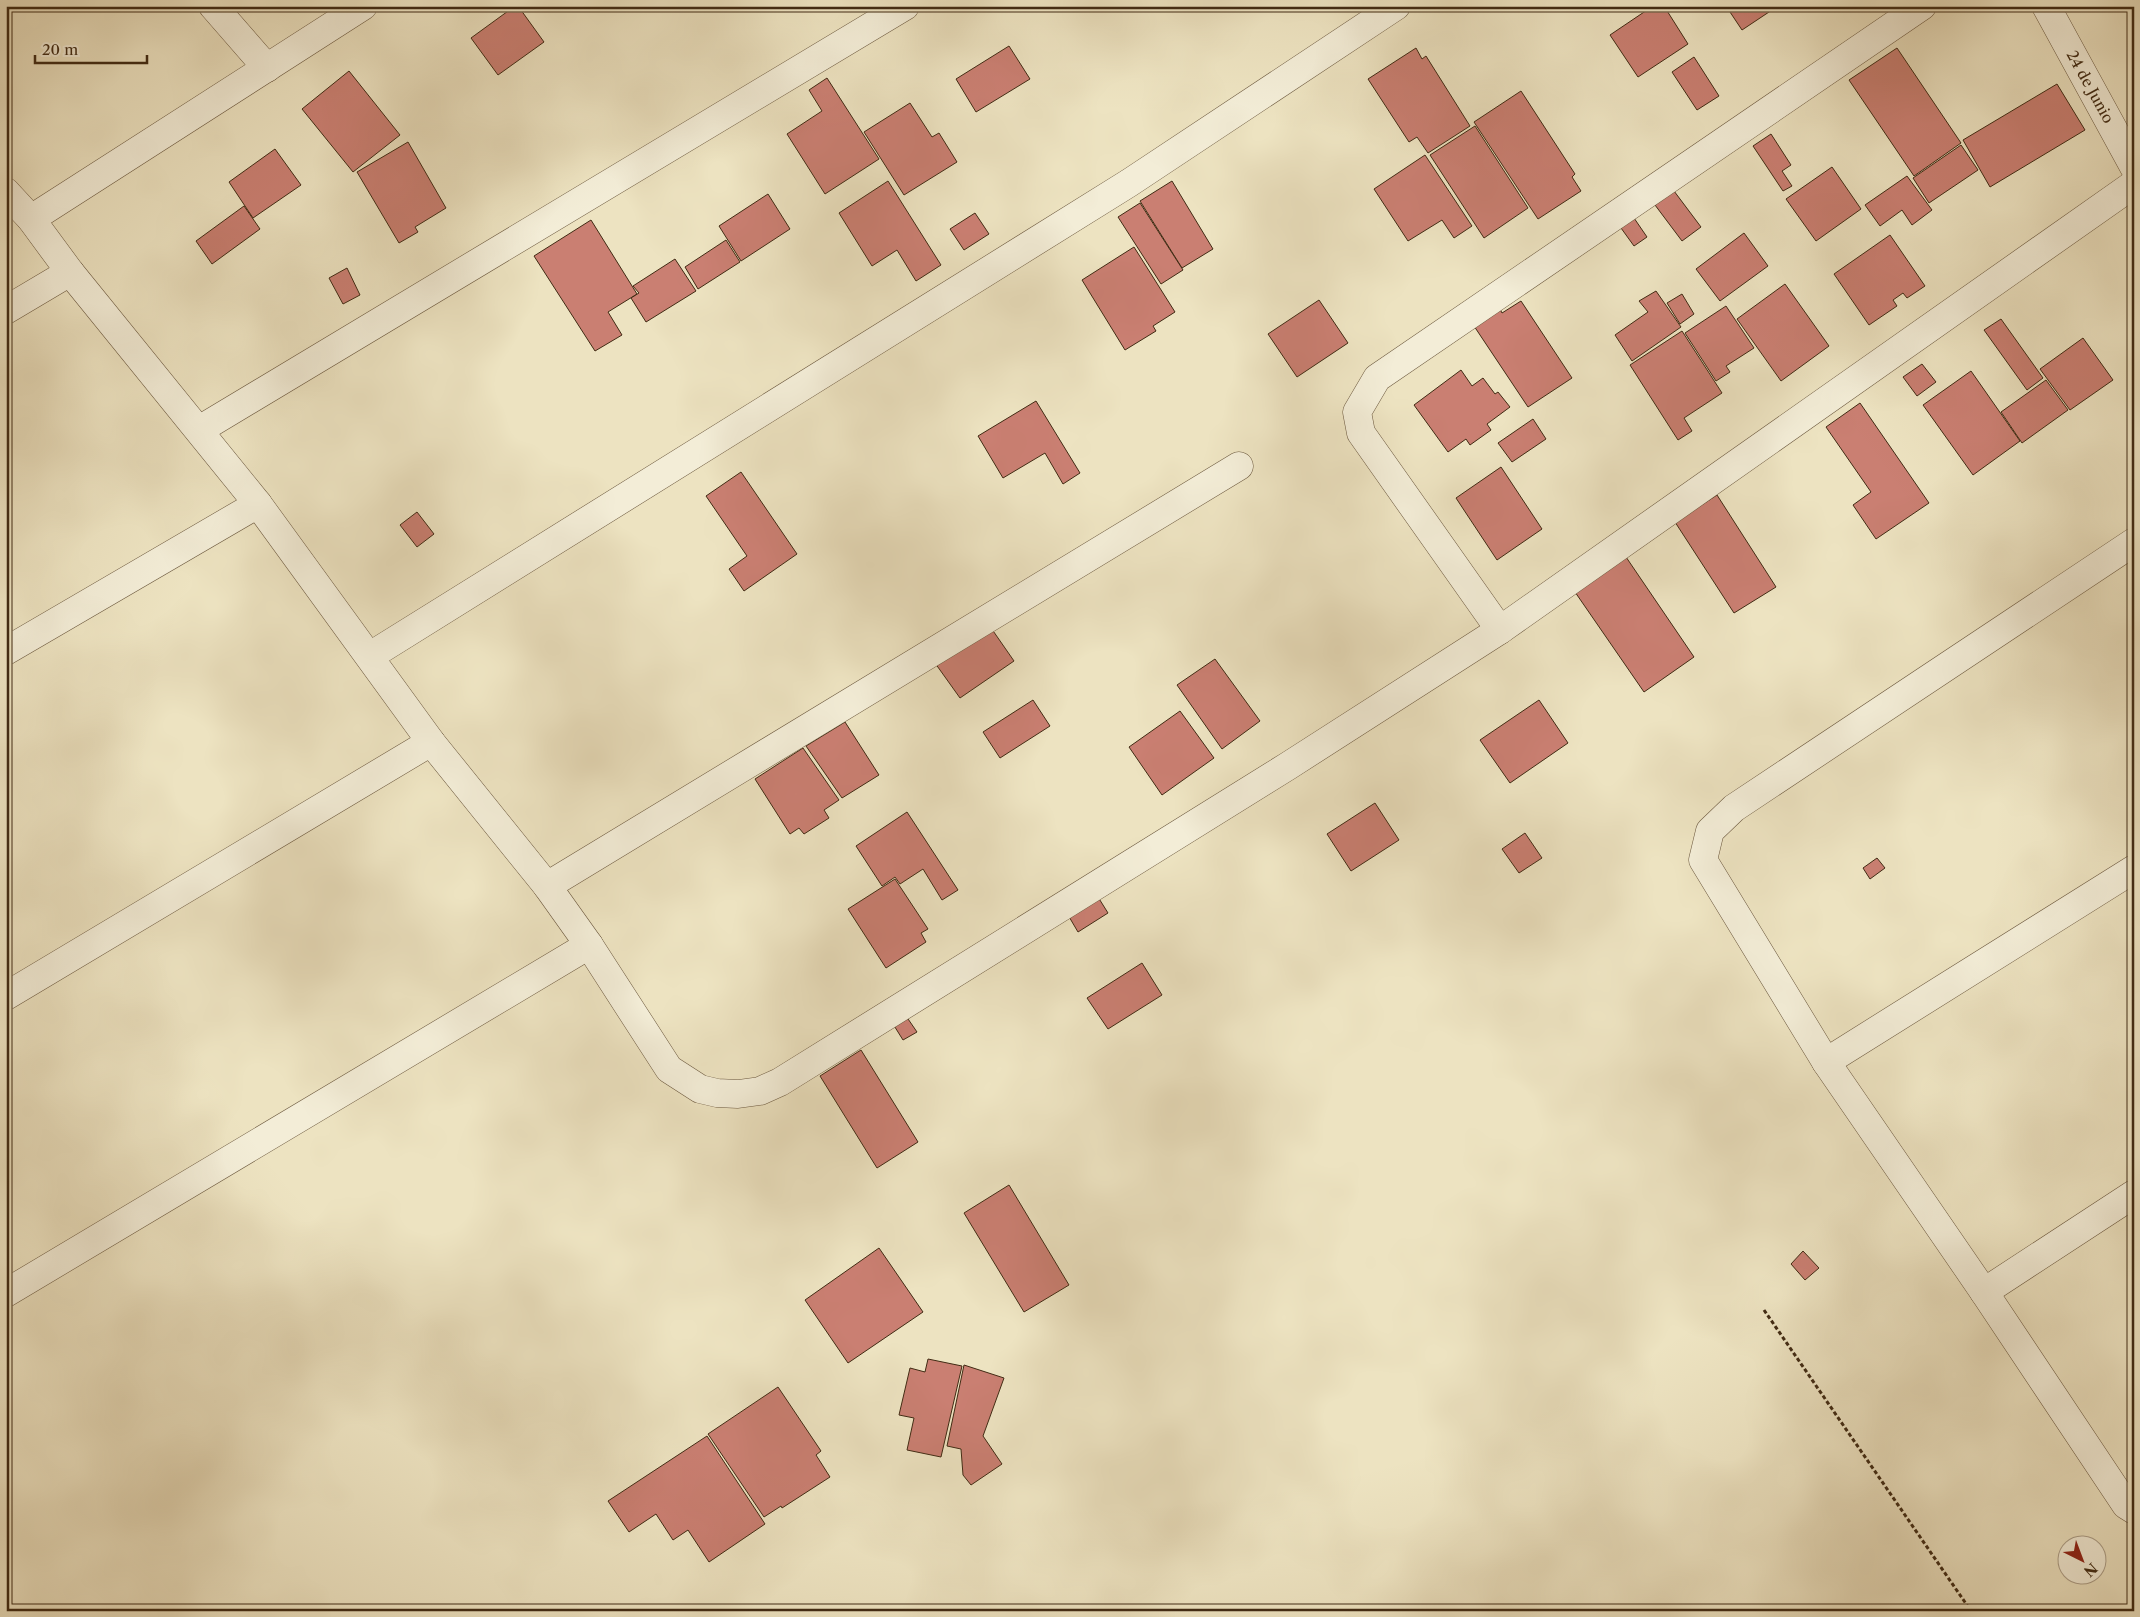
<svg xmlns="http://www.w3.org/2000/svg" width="2140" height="1617" font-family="'Libre Caslon Text',serif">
  <rect width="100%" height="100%" fill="#ede3c1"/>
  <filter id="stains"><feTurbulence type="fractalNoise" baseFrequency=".004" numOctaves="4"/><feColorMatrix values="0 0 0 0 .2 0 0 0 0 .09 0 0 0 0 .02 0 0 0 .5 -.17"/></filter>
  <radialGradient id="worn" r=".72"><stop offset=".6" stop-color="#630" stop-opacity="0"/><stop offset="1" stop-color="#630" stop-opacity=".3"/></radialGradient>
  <!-- building -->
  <g fill="#ca7f72" stroke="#412b14">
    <polygon points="515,6 518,6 544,42 498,75 471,38"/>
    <polygon points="1653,6 1664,6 1688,44 1638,77 1610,35"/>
    <polygon points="1726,6 1778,6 1742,30"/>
    <polygon points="1009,46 1030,79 976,112 956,79"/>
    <polygon points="1416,48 1422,59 1426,56 1470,126 1428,153 1417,137 1409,142 1368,79"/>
    <polygon points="1897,48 1961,143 1914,176 1849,80"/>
    <polygon points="1694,57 1719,96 1697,110 1672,72"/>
    <polygon points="349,71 400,135 353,172 302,109"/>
    <polygon points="827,78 879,159 825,194 787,134 822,111 809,90"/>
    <polygon points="2057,84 2085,130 1990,187 1963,140"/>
    <polygon points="1521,91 1575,174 1572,177 1581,191 1538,219 1474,122"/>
    <polygon points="910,103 932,137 939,133 957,162 904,195 864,132"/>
    <polygon points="1475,126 1528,208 1484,238 1430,155"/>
    <polygon points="1771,134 1791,165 1782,171 1792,186 1783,191 1753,146"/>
    <polygon points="408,142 446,208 415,227 418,232 399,243 357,172"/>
    <polygon points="1961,145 1978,170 1929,203 1913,178"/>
    <polygon points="275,149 301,185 253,218 229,182"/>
    <polygon points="1425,155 1472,226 1454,238 1442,220 1408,241 1374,189"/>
    <polygon points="1832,167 1861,209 1816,241 1786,199"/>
    <polygon points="1907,176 1932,210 1912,225 1902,210 1880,226 1865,205"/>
    <polygon points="888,181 941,265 916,281 897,250 872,266 839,213"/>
    <polygon points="1172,181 1213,249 1182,268 1140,201"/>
    <polygon points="1674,191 1701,227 1682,241 1655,205"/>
    <polygon points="768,194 790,229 741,261 719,226"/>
    <polygon points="1140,203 1183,270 1161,284 1118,217"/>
    <polygon points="244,206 260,229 212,264 196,241"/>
    <polygon points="975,213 989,234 964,250 950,229"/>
    <polygon points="1634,218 1647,237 1634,246 1621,228"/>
    <polygon points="591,220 637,294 608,312 622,335 595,351 534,256"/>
    <polygon points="1744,233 1768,266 1720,301 1696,269"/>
    <polygon points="1890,235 1925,286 1907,298 1903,293 1893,300 1897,306 1869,325 1834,274"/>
    <polygon points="726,240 740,262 698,289 685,267"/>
    <polygon points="1134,247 1175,312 1153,326 1156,331 1125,350 1082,280"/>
    <polygon points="675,259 696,291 646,322 631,298 639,293 633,286"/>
    <polygon points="347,268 360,295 343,304 329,278"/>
    <polygon points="1785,284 1829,346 1781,381 1737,319"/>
    <polygon points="1656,291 1681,327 1632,361 1615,335 1648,312 1639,301"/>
    <polygon points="1682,294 1694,314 1680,324 1667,303"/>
    <polygon points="1319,300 1348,343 1297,377 1268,334"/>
    <polygon points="1521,301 1572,378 1528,407 1474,326 1500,309 1502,313"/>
    <polygon points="1726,306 1754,348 1726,366 1730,372 1716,381 1685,333"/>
    <polygon points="2001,319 2043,378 2027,390 1984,330"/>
    <polygon points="1682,331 1722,393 1684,418 1692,431 1678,440 1630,365"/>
    <polygon points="2083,338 2113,380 2070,410 2040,369"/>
    <polygon points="1922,364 1936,382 1917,396 1903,377"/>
    <polygon points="1461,370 1472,386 1483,378 1495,394 1498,392 1510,407 1487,424 1491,430 1470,445 1466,439 1448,452 1414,405"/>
    <polygon points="1971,371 2020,441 1973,475 1923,405"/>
    <polygon points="2046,380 2068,410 2022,443 2001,412"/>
    <polygon points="1036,401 1080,473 1063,484 1045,453 1003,478 978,436"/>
    <polygon points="1860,403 1929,503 1876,539 1853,505 1871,492 1826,427"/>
    <polygon points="1533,419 1546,439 1512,462 1498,443"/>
    <polygon points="1501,467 1542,529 1497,560 1456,498"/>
    <polygon points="741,472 797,554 744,591 729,569 747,556 706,496"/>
    <polygon points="1717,495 1776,587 1734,613 1675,522"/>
    <polygon points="417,512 434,534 417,547 400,525"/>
    <polygon points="1626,557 1694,657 1644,692 1575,592"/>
    <polygon points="989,625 1014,661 960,698 935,663"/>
    <polygon points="1215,659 1260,721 1222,749 1177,685"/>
    <polygon points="1033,700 1050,726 1000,758 983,732"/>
    <polygon points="1539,700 1568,743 1510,783 1480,740"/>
    <polygon points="1180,711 1214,758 1162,795 1129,747"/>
    <polygon points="845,722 879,775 842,798 806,746"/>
    <polygon points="803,748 839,800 824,810 829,818 804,834 799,828 790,834 755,779"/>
    <polygon points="1375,803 1399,840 1351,871 1327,834"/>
    <polygon points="907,812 958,890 942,900 923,869 900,884 895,877 882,886 856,846"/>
    <polygon points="1525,833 1542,858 1519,873 1502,849"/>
    <polygon points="1877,858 1885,868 1870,879 1863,868"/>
    <polygon points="895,879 928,929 921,933 926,942 886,968 848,909"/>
    <polygon points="1098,897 1108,913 1078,932 1068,915"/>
    <polygon points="1142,963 1162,995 1108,1029 1087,998"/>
    <polygon points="906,1016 917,1032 903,1040 893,1024"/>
    <polygon points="861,1050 918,1142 877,1168 820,1076"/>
    <polygon points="1009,1185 1069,1285 1024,1312 964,1213"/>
    <polygon points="879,1248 923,1312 848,1363 805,1300"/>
    <polygon points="1803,1251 1819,1268 1805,1280 1791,1264"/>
    <polygon points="928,1359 962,1366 941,1457 907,1450 914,1418 899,1415 910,1368 925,1372"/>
    <polygon points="964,1365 1004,1378 983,1436 1002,1464 971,1485 963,1475 961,1449 947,1446"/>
    <polygon points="778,1387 821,1451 816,1455 830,1477 782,1508 781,1506 764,1517 708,1434"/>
    <polygon points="707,1436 765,1524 709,1562 688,1530 673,1540 656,1514 629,1532 608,1501"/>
  </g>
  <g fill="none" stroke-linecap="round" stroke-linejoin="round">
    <defs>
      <g id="minor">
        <polyline points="213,6 267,68"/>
        <polyline points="2046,6 2134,167"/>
        <polyline points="6,192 31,219 70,272 258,504 431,742 547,886 589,945 669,1069 700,1089 717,1093 738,1094 760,1091 780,1082 1288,766 1500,630 2134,184"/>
        <polyline points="31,219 363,6"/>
        <polyline points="6,310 70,272"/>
        <polyline points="199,430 905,6"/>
        <polyline points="2134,542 1734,808 1710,831 1703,860 1826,1062 1984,1292 2126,1505 2134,1510"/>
        <polyline points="1500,630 1361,433 1357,412 1377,378 1922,6"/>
        <polyline points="6,651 258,504"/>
        <polyline points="370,656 1129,183 1396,6"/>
        <polyline points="547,886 1239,466"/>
        <polyline points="6,996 431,742"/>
        <polyline points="1826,1062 2134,869"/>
        <polyline points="1984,1292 2134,1194"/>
        <polyline points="6,1293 589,945"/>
      </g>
    </defs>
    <!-- minor casing -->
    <use href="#minor" stroke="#6c593f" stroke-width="29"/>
    <!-- path -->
    <polyline stroke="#412b14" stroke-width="3" stroke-dasharray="4 2.5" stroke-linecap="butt" points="1764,1310 1971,1611"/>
    <!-- minor -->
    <use href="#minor" stroke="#f3edd7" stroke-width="28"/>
  </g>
  <g text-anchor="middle" stroke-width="4" stroke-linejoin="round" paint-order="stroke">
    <!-- street labels -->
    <g font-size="15" fill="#412b14" stroke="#f3edd7">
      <text transform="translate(2090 87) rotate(61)" y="5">24 de Junio</text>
    </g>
  </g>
  <!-- margin -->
  <rect width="2140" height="1617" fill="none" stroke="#ede3c1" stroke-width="25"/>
  <rect x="8" y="8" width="2125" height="1602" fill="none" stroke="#412b14" stroke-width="2.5"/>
  <rect x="12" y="12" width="2115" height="1592" fill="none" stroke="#412b14"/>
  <!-- north arrow -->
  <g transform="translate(2082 1560) rotate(138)"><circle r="24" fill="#f3edd7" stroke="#ac9f89"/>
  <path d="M0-4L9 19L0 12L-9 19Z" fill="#8f2418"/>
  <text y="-8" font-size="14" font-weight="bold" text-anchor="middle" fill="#412b14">N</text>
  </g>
  <!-- scale -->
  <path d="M35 55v8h112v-8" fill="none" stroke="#412b14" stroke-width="2.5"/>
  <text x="42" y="55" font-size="15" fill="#412b14" stroke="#f3edd7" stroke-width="4" paint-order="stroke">20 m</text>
  <rect width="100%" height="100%" filter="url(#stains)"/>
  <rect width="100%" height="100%" fill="url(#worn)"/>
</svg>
